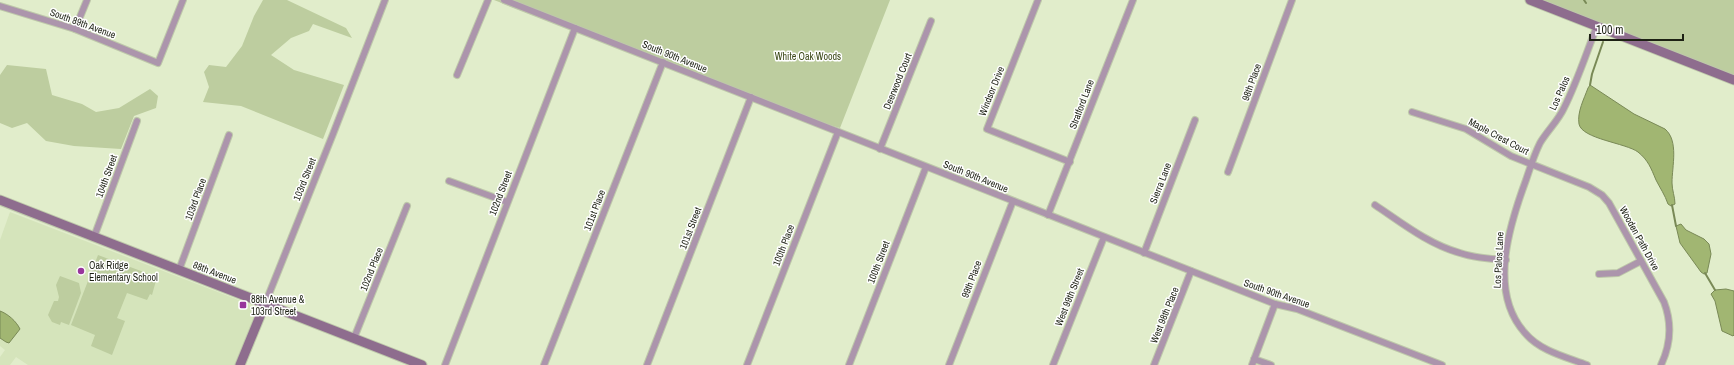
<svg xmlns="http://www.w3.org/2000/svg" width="1734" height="365" font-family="'Archivo Narrow',sans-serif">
  <rect width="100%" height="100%" fill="#e1edcb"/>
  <!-- built -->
  <polygon fill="#d5e4bb" points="10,212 249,304 253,313 254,317 237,365 28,365 16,357 10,365 0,365 0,357 5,350 0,346 0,240"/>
  <!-- green -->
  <g fill="#bdcd9f">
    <polygon points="263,0 287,0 346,28 352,38 313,24 309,31 291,38 271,55 294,70 344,85 323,139 241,106 203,102 209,87 204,72 209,65 226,67 242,46 254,16"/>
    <polygon points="494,0 890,0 840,128 810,119 731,86 701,80"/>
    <polygon points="1530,0 1734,0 1734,80"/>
    <polygon points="7,65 46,69 52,95 82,104 96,112 119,108 150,89 158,96 156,108 134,116 121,149 74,146 46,141 27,123 12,128 0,123 0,75"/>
    <polygon points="98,255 157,277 152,295 150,294 147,300 127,293 117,318 125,321 112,355 91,346 95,335 71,325"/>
    <polygon points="60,276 79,283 81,293 69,325 61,322 60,325 52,322 48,315 54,301 58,301 59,297 56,285"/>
  </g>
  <!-- water -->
  <g fill="#a1b672" stroke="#798956">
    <path d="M1590,85L1634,114L1665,129C1679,141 1672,166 1672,183C1672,190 1675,197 1675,204L1671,206L1668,204C1665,195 1660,188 1656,180C1651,168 1648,160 1638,152C1626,143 1582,139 1579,124C1577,112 1584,99 1588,88Z"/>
    <polygon points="1681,224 1686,230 1704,239 1709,244 1711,254 1707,273 1704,274 1701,272 1680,243 1676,226"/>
    <polygon points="1726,289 1734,291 1734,335 1733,336 1722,331 1715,301 1711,294 1715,290"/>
    <path d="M0,311C8,314 16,321 20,329L9,343L6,342L0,338Z"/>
  </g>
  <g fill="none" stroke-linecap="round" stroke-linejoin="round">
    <!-- stream -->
    <g stroke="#798956" stroke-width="2">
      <polyline points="1584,0 1586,3"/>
      <polyline points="1590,85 1592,74 1603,42"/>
      <polyline points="1672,205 1676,226"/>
      <polyline points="1705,273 1715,290"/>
    </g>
    <defs>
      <g id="street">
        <polyline points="504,0 1275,304 1297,309 1442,365"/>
        <polyline points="1038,0 987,129 1070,162"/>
        <polyline points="0,6 75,29 158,63 183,0"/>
        <polyline points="75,29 87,0"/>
        <polyline points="457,75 488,0"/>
        <path d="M1412,112L1466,129L1511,156L1589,187L1602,195L1609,203L1664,302C1672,323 1671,344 1661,365"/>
        <polyline points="880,149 931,21"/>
        <polyline points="1228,172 1292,0"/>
        <polyline points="449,181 507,202"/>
        <path d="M1375,205C1402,223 1428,244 1460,253C1475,258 1490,259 1506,260"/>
        <polyline points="1048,215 1133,0"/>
        <polyline points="94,237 137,121"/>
        <polyline points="1144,253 1195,120"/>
        <polyline points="179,270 229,135"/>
        <polyline points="1599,274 1618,273 1641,261"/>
        <polyline points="265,304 333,134 385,0"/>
        <polyline points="354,338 407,206"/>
        <polyline points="1254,359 1271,365"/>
        <polyline points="445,365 575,28"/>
        <polyline points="544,365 663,62"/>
        <polyline points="647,365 751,97"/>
        <polyline points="747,365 838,132"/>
        <polyline points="849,365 926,167"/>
        <polyline points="949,365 1013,201"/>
        <polyline points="1053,365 1104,237"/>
        <polyline points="1154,365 1191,271"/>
        <polyline points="1252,365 1275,304"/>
        <path d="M1587,365C1566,357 1540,351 1525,333C1488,292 1509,226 1526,180C1530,168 1534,155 1540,143C1547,131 1558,121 1564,108C1577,82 1586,54 1597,26"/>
      </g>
      <g id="secondary">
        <polyline points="1530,0 1734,80"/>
        <polyline points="0,200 422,365"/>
        <polyline points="240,365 265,304"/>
      </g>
    </defs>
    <!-- street casing -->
    <use href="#street" stroke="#bec8aa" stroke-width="8"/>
    <!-- secondary casing -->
    <use href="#secondary" stroke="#bec8aa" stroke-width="11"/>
    <!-- street -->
    <use href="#street" stroke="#ac95ac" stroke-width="6"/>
    <!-- secondary -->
    <use href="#secondary" stroke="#8e6d8e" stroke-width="9"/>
  </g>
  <!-- markers -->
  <g fill="#98359c" stroke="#fff" stroke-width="1.5">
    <circle cx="81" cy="271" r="4"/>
    <rect x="239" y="301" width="8" height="8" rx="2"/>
  </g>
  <g text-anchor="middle" stroke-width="3" stroke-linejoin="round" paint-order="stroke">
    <!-- street labels -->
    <g font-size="10" fill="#1d2114" stroke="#fff">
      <text transform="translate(83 23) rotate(20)" y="4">South 89th Avenue</text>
      <text transform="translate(675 56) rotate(22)" y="4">South 90th Avenue</text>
      <text transform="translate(897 81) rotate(-68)" y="4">Deerwood Court</text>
      <text transform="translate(1251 82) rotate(-70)" y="4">98th Place</text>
      <text transform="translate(991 91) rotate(-68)" y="4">Windsor Drive</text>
      <text transform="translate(1559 93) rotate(-66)" y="4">Los Palos</text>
      <text transform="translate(1081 104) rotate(-69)" y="4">Stratford Lane</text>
      <text transform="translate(1499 136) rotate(28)" y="4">Maple Crest Court</text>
      <text transform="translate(106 176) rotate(-70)" y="4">104th Street</text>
      <text transform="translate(976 176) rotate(22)" y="4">South 90th Avenue</text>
      <text transform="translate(304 179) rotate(-68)" y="4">103rd Street</text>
      <text transform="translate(1160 183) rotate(-69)" y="4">Sierra Lane</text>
      <text transform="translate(500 193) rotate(-69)" y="4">102nd Street</text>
      <text transform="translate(195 199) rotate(-70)" y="4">103rd Place</text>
      <text transform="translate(594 210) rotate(-69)" y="4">101st Place</text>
      <text transform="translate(690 228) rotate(-69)" y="4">101st Street</text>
      <text transform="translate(1640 238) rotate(61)" y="4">Wooden Path Drive</text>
      <text transform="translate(783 245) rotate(-69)" y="4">100th Place</text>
      <text transform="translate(1498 260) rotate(-87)" y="4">Los Palos Lane</text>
      <text transform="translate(878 262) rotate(-69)" y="4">100th Street</text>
      <text transform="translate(371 269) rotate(-68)" y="4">102nd Place</text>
      <text transform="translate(215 272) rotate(21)" y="4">88th Avenue</text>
      <text transform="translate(971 279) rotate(-69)" y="4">99th Place</text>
      <text transform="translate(1277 293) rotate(19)" y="4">South 90th Avenue</text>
      <text transform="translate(1069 297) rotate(-68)" y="4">West 99th Street</text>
      <text transform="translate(1164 315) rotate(-68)" y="4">West 98th Place</text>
    </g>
    <!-- park labels -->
    <g font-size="10" fill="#3a4716" stroke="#fff">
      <text x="808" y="60">White Oak Woods</text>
    </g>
    <!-- poi labels -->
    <g font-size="10" fill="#1d2114" stroke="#fff" text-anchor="start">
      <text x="89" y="269">Oak Ridge<tspan x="89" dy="12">Elementary School</tspan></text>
      <text x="251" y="303">88th Avenue &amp;<tspan x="251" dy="12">103rd Street</tspan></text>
    </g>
  </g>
  <!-- scale -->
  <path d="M1590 34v6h93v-6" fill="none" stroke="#1d2114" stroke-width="2"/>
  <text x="1596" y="34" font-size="12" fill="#1d2114" stroke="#ffffff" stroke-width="3" paint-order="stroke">100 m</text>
</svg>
